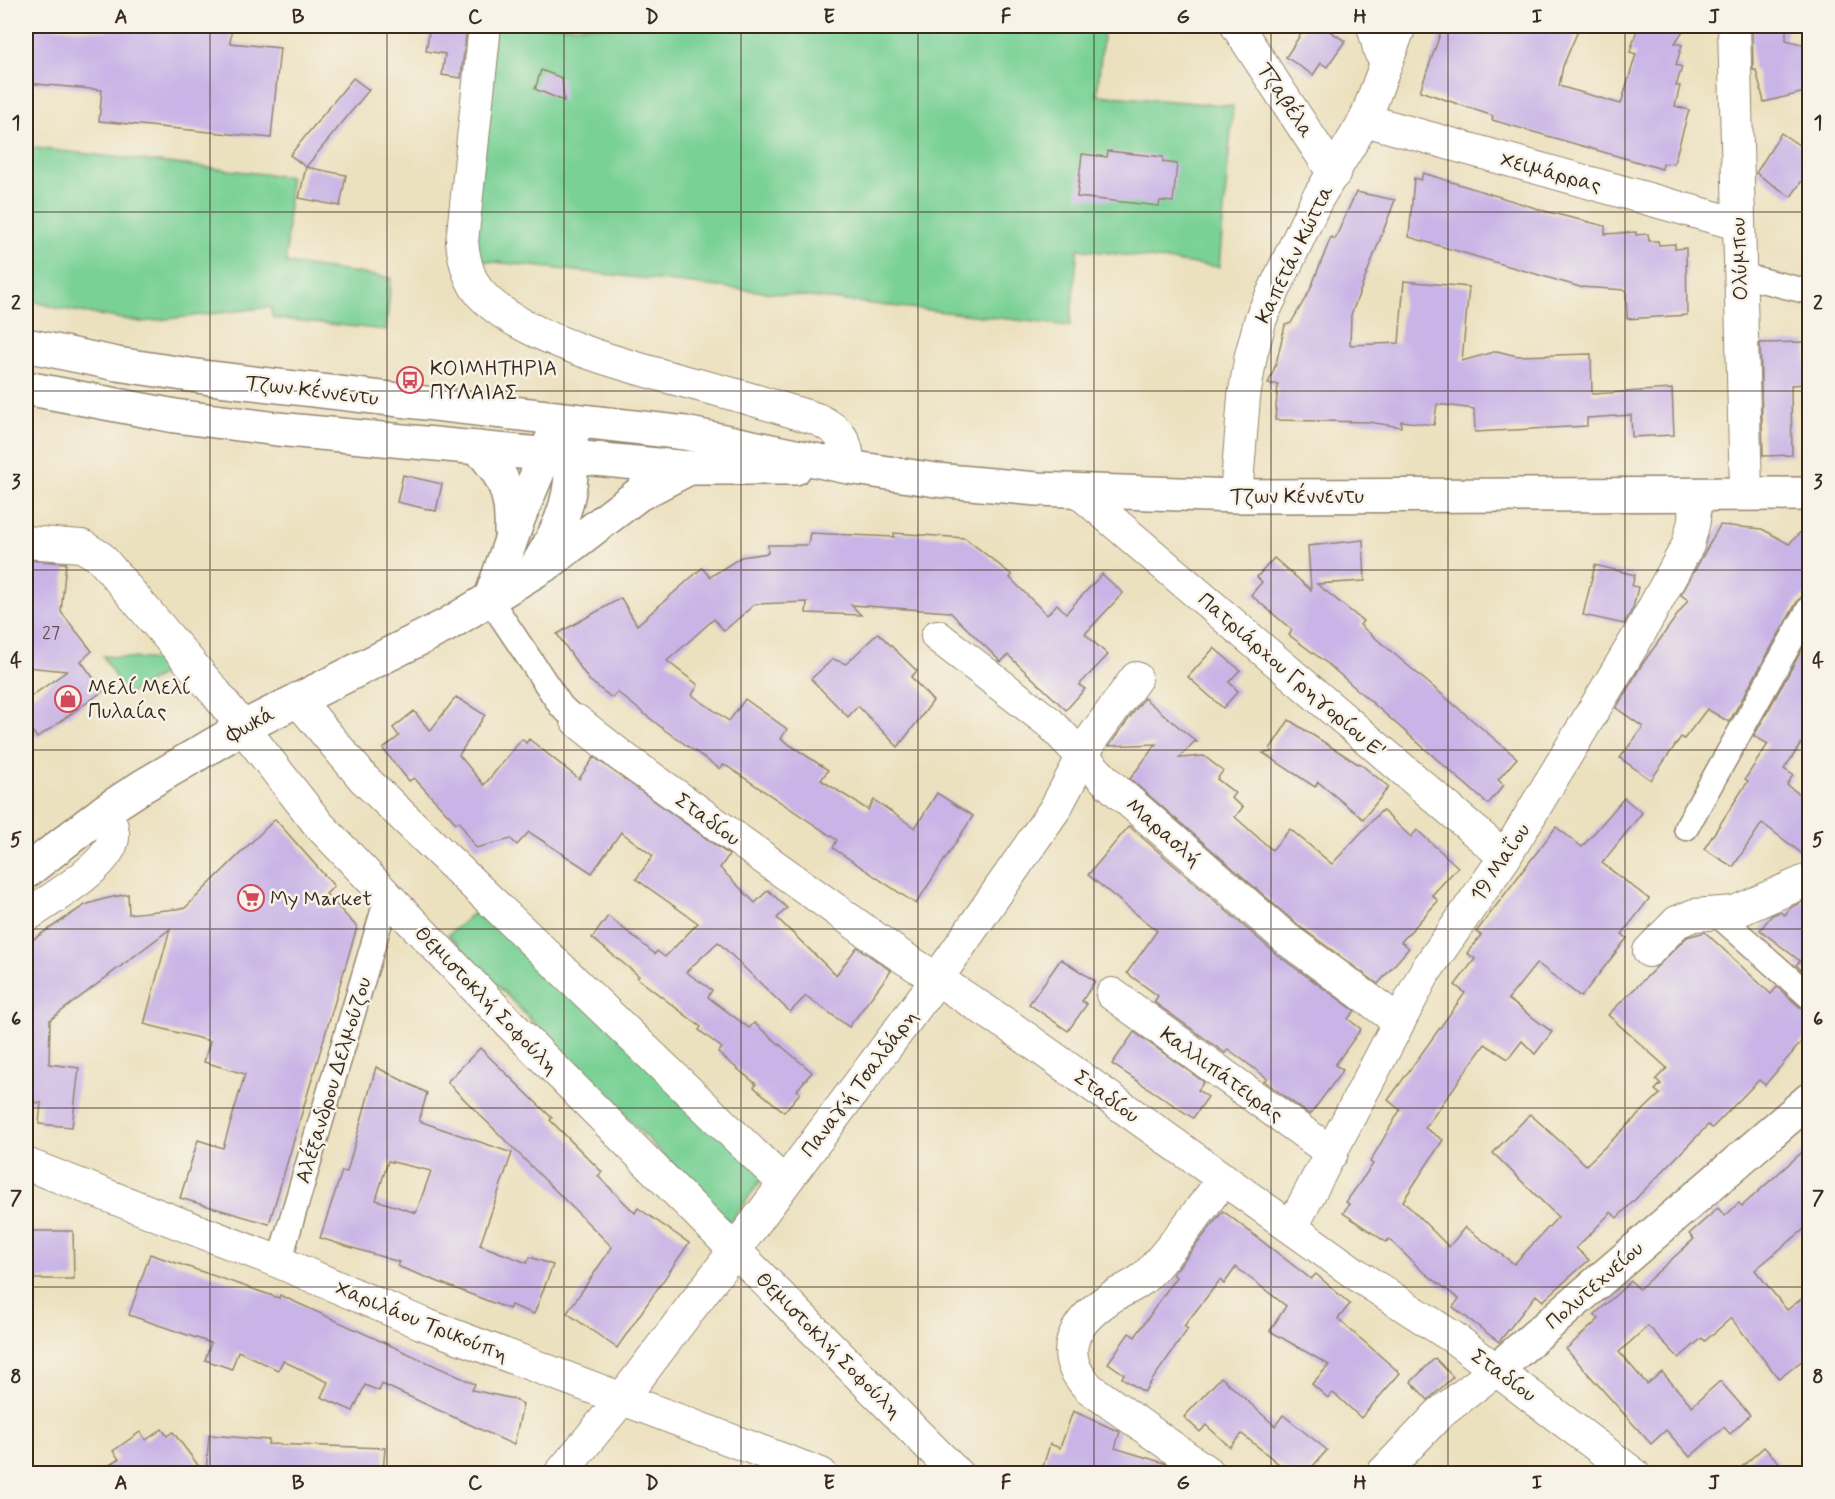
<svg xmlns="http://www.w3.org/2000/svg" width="1835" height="1499" font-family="Mynerve,sans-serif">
  <rect width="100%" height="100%" fill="#f7f3e8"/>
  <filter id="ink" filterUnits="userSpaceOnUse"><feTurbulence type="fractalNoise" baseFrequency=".0167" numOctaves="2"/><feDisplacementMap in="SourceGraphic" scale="12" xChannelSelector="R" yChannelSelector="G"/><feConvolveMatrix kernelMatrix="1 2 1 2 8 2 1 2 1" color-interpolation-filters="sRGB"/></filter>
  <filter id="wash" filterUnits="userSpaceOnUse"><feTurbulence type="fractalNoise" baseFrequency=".008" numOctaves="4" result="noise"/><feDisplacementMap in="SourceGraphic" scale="24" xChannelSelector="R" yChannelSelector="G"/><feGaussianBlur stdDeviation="1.35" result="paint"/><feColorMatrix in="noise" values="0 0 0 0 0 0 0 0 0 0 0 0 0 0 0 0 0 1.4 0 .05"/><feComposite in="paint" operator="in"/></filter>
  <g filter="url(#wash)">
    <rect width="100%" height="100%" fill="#ece1bf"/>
    <!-- green -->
    <g fill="#7ad196" stroke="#5a7e5a" stroke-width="1.5">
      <polygon points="495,26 1104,26 1097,95 1233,106 1219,267 1078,249 1070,326 469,259"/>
      <polygon points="26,147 290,177 286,263 391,278 386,330 273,318 270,307 141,322 57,308 26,299"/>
      <polygon points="103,656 159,660 168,671 126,696"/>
      <polygon points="485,903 766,1173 730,1223 448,935"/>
    </g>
    <g id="blocks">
      <!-- building -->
      <g fill="#c8b4e6" fill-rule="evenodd">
        <polygon points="32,26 108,31 108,26 163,32 164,26 232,26 230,43 280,48 271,138 99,121 102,90 26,83 26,44 30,45"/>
        <polygon points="430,26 467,26 461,78 442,75 445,54 426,51"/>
        <polygon points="1306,26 1322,26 1345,41 1327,67 1321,63 1313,75 1286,57"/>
        <polygon points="1443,26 1580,26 1563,66 1559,86 1621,104 1636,54 1630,52 1638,26 1686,26 1675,43 1682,45 1676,65 1682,67 1676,86 1680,86 1675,106 1689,110 1674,163 1663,164 1662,169 1638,162 1492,120 1493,116 1420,91"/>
        <polygon points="1752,26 1786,26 1786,40 1809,46 1809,91 1764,102 1756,70 1753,70"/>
        <polygon points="541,70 562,78 564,101 535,89"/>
        <polygon points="353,78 369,90 306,167 290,155"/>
        <polygon points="1781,133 1809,152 1809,170 1791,197 1756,173"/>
        <polygon points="1108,151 1163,157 1163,162 1177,164 1173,202 1160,201 1159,206 1077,197 1082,154 1107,157"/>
        <polygon points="306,167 346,175 340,206 299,198"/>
        <polygon points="1423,173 1548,212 1605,226 1605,234 1636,232 1636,235 1648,234 1649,241 1658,241 1659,245 1675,244 1675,249 1686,248 1687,315 1627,319 1626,290 1580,287 1409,237 1414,178 1421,180"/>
        <polygon points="1356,192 1395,200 1351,315 1350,345 1399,343 1404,281 1469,287 1462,361 1497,351 1517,356 1591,354 1592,394 1672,389 1674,435 1632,437 1631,415 1587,418 1587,426 1475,432 1474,409 1437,404 1434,425 1401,421 1401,427 1368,422 1275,420 1278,384 1268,384 1276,364 1285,325 1291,323 1310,290 1331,237 1335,239"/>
        <polygon points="1806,342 1807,384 1791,385 1792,455 1763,456 1760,343"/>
        <polygon points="403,475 442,484 436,511 397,502"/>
        <polygon points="1809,523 1809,593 1798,600 1729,722 1707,709 1684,739 1681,737 1651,780 1620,758 1643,727 1616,708 1641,666 1688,600 1681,595 1720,525 1762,529 1789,544"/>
        <polygon points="810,533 894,537 894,533 965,538 1012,575 1010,578 1047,615 1057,604 1066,613 1102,574 1123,593 1085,634 1108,655 1079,685 1085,689 1066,710 1008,655 1001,662 950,612 851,605 861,615 806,613 807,602 755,604 724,631 714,619 667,661 698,685 692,695 729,721 745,699 787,729 781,739 828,770 821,780 868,810 874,800 915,828 937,793 973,816 916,904 833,848 837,840 728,767 723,765 720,769 666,731 617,692 612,698 589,680 557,634 621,598 637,625 702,568 710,577 741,557 768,553 768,545 808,545"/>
        <polygon points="1363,540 1365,581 1317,584 1363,621 1360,625 1517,758 1498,780 1504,785 1488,804 1328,664 1289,635 1292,630 1251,595 1262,582 1257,577 1274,558 1311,590 1308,546"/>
        <polygon points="26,560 66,563 61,612 92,651 81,661 103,691 37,738 26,722 26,700 67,671 26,667"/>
        <polygon points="1595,565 1635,575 1632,586 1638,587 1633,608 1624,624 1583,615"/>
        <polygon points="878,633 917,671 911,677 933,701 898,747 858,706 848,717 811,679 833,659 846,664"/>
        <polygon points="1809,637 1809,732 1784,769 1793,775 1787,785 1809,801 1809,859 1762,823 1733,867 1704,849 1748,781 1745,779 1768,744 1754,736"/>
        <polygon points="1214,648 1240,670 1229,682 1238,691 1223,708 1188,677"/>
        <polygon points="456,697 485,715 459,755 484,785 522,739 526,743 529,739 579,779 594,757 729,855 720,868 755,903 768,890 787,908 777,918 836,975 857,947 891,971 849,1027 806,996 790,1012 718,942 686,972 712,990 708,997 749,1028 754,1023 812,1072 797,1090 800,1093 784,1112 754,1087 756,1084 718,1053 722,1048 699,1030 701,1027 637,978 639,976 592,938 608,916 655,954 657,951 665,957 698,923 636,879 653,856 621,832 592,873 529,832 517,845 511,839 476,848 459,821 456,823 414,778 409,781 383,749 399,736 393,728 414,711 430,731"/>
        <polygon points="1144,698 1197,742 1194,742 1179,758 1204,756 1223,771 1217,779 1235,793 1231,798 1243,807 1235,817 1272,850 1290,829 1332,864 1382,810 1411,837 1417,830 1458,867 1432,895 1438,901 1401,942 1409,948 1378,984 1299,926 1130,779 1156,744 1109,746"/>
        <polygon points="1289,720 1358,764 1359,763 1389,787 1363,819 1318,782 1315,787 1263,753 1273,752 1270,749"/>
        <polygon points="1624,798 1642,813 1602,863 1649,899 1622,934 1627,938 1581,997 1537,963 1508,999 1552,1032 1535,1054 1522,1041 1508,1059 1485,1044 1425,1128 1443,1140 1403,1201 1449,1247 1465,1227 1514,1264 1558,1217 1493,1153 1530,1114 1586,1165 1660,1094 1655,1090 1661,1084 1656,1079 1667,1068 1608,1015 1687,937 1705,932 1771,994 1777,987 1801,1008 1809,1011 1809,1033 1765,1085 1759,1080 1712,1128 1708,1125 1617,1218 1611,1212 1595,1229 1576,1248 1589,1260 1543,1301 1536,1295 1499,1342 1453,1307 1459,1299 1421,1270 1389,1239 1386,1242 1343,1213 1349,1204 1346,1202 1373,1164 1370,1162 1400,1110 1388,1100 1465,993 1455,985 1475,959 1467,953 1481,935 1476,932 1556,827 1582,847"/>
        <polygon points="275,819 334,886 326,894 357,927 269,1224 180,1198 198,1140 223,1148 245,1074 204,1062 210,1041 144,1024 170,929 50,1020 49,1064 79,1068 72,1127 39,1124 41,1103 26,1101 26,944 85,905 104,899 128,894 129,914 185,908"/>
        <polygon points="1129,826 1276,954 1355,1011 1348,1019 1361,1029 1335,1065 1343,1070 1310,1115 1264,1081 1267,1078 1228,1049 1225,1053 1154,1002 1158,996 1127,973 1157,931 1088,875"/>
        <polygon points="1809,899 1809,977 1796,965 1800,961 1760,930 1772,915 1780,912 1785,915 1791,907"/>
        <polygon points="1061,959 1095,981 1082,1001 1087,1004 1068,1031 1029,1004"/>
        <polygon points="1134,1032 1204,1082 1198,1090 1208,1097 1193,1118 1112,1064"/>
        <polygon points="480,1048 552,1118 550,1120 602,1172 598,1176 635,1213 638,1208 689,1243 617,1348 567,1313 612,1247 447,1082"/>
        <path d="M376,1067L427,1093L419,1121L512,1153L480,1245L527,1263L530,1257L553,1265L534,1314L511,1305L509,1309L397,1266L399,1262L320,1238L342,1171L347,1172ZM388,1161L431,1171L416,1213L376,1200Z"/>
        <polygon points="1809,1146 1809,1225 1755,1270 1787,1310 1809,1293 1809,1355 1779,1379 1731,1318 1705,1341 1702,1338 1679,1358 1648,1326 1619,1352 1647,1384 1662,1372 1692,1406 1720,1381 1750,1415 1730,1434 1724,1427 1690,1457 1666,1430 1651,1444 1566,1349 1599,1319 1594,1315 1631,1281 1639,1289 1694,1239 1689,1234 1718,1208 1725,1216 1739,1203 1742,1206"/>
        <polygon points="1223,1211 1311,1279 1316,1274 1350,1304 1338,1319 1400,1373 1361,1418 1336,1395 1332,1393 1328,1398 1312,1384 1329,1365 1270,1331 1286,1306 1236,1267 1224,1284 1220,1280 1184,1326 1188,1329 1144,1392 1122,1378 1124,1374 1108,1363 1129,1333 1135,1337 1176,1277 1173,1274"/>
        <polygon points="28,1231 73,1231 74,1279 29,1279"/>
        <polygon points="150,1254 279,1298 280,1295 475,1384 472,1390 514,1399 523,1404 514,1445 382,1384 379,1391 365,1385 353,1411 321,1397 328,1382 283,1361 278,1370 238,1351 232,1369 205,1360 211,1343 129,1315"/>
        <polygon points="1435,1358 1453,1377 1428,1400 1411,1382"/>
        <polygon points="1221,1377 1275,1426 1283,1415 1327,1450 1307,1473 1290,1473 1242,1434 1230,1447 1206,1425 1200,1432 1184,1417"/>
        <polygon points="1073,1411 1120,1432 1115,1448 1164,1463 1178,1473 1055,1473 1042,1470 1050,1444 1060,1448"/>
        <polygon points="162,1429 167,1436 173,1432 204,1473 97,1473 119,1459 113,1451 140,1432 146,1440"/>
        <polygon points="209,1435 269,1440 268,1444 385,1448 383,1473 206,1473"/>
        <polygon points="1764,1447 1789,1473 1735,1473"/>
      </g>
    </g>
  </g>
  <g filter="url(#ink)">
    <use href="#blocks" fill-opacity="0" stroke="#94866e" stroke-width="1.5"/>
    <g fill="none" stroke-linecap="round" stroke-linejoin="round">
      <defs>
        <g id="pedestrian">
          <polyline points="1740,275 1810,292"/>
          <polyline points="490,600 561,706 577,721"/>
          <polyline points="1686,828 1810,607"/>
          <polyline points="1717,914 1810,997"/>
          <polyline points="279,1262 387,898"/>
        </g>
        <g id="minor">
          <path d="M485,26L462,242C464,260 468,279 480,293C523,343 660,375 725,392C756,400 786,410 817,419C840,430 849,441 848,467"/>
          <polyline points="1237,26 1334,174"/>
          <polyline points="1373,26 1380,52 1388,58"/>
          <polyline points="1734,26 1746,493"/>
          <polyline points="1365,120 1738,224"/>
          <polyline points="1079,492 1505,857"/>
          <polyline points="1236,496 1244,397 1251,355 1261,318 1316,201 1365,120 1400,26"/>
          <polyline points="26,542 82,546 100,557 215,692 319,825 513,1027 957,1474"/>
          <polyline points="937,636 1050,723 1108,783 1288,940 1397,1020"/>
          <polyline points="297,699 364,779 784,1183"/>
          <polyline points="577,721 621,756 895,952 1012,1028 1363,1279 1454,1338 1634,1474"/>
          <path d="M26,916C48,901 110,866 113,838C114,828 109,819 106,810"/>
          <polyline points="1649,951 1677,922 1694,915 1735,912 1810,879"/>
          <polyline points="1112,994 1332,1153"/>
          <polyline points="26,1164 279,1262 421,1323 821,1474"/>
          <polyline points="1292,1227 1425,972 1505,857 1637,638 1688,545 1694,521 1695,494"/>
          <polyline points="560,1474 621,1400 734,1251 937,979 1055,809 1093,737 1136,678"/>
          <path d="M1210,1474L1089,1388C1055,1353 1074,1322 1110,1298C1123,1290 1138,1285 1149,1273C1176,1244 1199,1210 1224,1179"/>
          <polyline points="1382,1474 1439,1414 1497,1369"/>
        </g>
        <polyline id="tertiary" points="1497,1369 1810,1099"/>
        <g id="secondary">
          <polyline points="26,345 117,364 210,378 685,433 848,467 936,480 1037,489 1236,496 1810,494"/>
          <polyline points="26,388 175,416 277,429 689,468 795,468"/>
          <path d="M478,448C503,472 513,496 511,531"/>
          <path d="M536,567C566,520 575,490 571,435"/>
          <polyline points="490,600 519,517 554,434"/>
          <polyline points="26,872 106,810 143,786 242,728 447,625 550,562 639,494 689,468"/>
        </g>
      </defs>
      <!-- pedestrian casing -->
      <use href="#pedestrian" stroke="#94866e" stroke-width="27"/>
      <!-- minor casing -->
      <use href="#minor" stroke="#94866e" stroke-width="34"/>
      <!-- tertiary casing -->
      <use href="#tertiary" stroke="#94866e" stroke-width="36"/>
      <!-- secondary casing -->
      <use href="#secondary" stroke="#94866e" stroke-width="36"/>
      <!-- pedestrian -->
      <use href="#pedestrian" stroke="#fff" stroke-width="24"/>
      <!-- minor -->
      <use href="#minor" stroke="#fff" stroke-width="32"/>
      <!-- tertiary -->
      <use href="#tertiary" stroke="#fff" stroke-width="33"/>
      <!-- secondary -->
      <use href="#secondary" stroke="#fff" stroke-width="33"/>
    </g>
  </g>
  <!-- grid -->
  <path fill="none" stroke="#3b2a1e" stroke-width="1.5" stroke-opacity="0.55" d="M210,26V1474M387,26V1474M564,26V1474M741,26V1474M918,26V1474M1094,26V1474M1271,26V1474M1448,26V1474M1625,26V1474M26,212H1810M26,391H1810M26,570H1810M26,750H1810M26,929H1810M26,1108H1810M26,1287H1810"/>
  <!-- icons -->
  <defs>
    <symbol id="bus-ring" viewBox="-11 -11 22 22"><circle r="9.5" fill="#f7f3e8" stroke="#d1495b" stroke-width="1.5"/><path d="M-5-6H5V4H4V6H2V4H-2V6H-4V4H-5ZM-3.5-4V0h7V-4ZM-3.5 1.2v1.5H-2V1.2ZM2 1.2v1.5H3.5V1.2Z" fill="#d1495b"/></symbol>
    <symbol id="shop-ring" viewBox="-11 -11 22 22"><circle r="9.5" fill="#f7f3e8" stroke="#d1495b" stroke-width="1.5"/><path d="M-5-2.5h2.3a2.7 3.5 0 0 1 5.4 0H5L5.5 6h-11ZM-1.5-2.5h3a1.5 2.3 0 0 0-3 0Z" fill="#d1495b"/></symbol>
    <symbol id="supermarket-ring" viewBox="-11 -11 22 22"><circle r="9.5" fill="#f7f3e8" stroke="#d1495b" stroke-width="1.5"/><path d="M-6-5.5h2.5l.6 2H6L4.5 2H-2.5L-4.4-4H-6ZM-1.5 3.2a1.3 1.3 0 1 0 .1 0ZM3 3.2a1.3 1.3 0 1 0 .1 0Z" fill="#d1495b"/></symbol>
  </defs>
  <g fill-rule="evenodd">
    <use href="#bus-ring" x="395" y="365" width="30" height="30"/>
    <use href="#shop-ring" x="53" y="684" width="30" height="30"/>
    <use href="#supermarket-ring" x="236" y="883" width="30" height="30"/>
  </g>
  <g text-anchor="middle" stroke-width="5" stroke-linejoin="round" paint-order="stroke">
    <!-- number labels -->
    <g font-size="18" fill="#5e4c50">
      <text x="51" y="638">27</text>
    </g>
    <!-- street labels -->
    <g font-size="21" fill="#3b2a1e" stroke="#f7f3e8">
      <text transform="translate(1286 100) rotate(57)" y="7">Τζαβέλα</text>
      <text transform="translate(1551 172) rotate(15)" y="7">Χειμάρρας</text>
      <text transform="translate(1294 254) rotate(-64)" y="7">Καπετάν Κώττα</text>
      <text transform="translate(1739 259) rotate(-92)" y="7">Ολύμπου</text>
      <text transform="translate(312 390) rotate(7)" y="7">Τζων Κέννεντυ</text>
      <text x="1297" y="503">Τζων Κέννεντυ</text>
      <text transform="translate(1292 675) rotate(41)" y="7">Πατριάρχου Γρηγορίου Ε'</text>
      <text transform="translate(250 724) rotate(-28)" y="7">Φωκά</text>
      <text transform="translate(708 819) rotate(36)" y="7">Σταδίου</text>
      <text transform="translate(1164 832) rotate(41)" y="7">Μαρασλή</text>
      <text transform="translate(1500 862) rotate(-56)" y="7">19 Μαΐου</text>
      <text transform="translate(487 1000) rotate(46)" y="7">Θεμιστοκλή Σοφούλη</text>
      <text transform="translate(1222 1074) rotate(36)" y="7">Καλλιπάτειρας</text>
      <text transform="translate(333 1080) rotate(-73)" y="7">Αλέξανδρου Δελμούζου</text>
      <text transform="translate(859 1083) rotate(-53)" y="7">Παναγή Τσαλδάρη</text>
      <text transform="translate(1107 1096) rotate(36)" y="7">Σταδίου</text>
      <text transform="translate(1594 1285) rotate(-41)" y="7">Πολυτεχνείου</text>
      <text transform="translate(422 1321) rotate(22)" y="7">Χαριλάου Τρικούπη</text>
      <text transform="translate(829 1345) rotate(45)" y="7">Θεμιστοκλή Σοφούλη</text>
      <text transform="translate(1504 1375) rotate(36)" y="7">Σταδίου</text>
    </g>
    <!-- poi labels -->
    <g font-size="21" fill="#3b2a1e" stroke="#f7f3e8" text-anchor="start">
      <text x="430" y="375">ΚΟΙΜΗΤΗΡΙΑ<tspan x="430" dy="24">ΠΥΛΑΙΑΣ</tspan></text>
      <text x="88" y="694">Μελί Μελί<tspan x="88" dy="24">Πυλαίας</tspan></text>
      <text x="270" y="905">My Market</text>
    </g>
  </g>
  <!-- margin -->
  <rect width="1835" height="1499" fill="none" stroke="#f7f3e8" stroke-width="66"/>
  <rect x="33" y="33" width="1769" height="1433" fill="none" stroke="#3b2a1e" stroke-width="2"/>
  <g font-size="20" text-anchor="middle" font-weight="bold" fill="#3b2a1e">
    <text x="121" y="23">A</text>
    <text x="298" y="23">B</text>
    <text x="475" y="23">C</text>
    <text x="652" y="23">D</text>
    <text x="829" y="23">E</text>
    <text x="1006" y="23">F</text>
    <text x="1183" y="23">G</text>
    <text x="1360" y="23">H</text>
    <text x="1537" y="23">I</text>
    <text x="1714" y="23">J</text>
    <text x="16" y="129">1</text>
    <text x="1818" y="129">1</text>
    <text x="16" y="309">2</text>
    <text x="1818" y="309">2</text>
    <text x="16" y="488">3</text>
    <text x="1818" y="488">3</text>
    <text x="16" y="667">4</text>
    <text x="1818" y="667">4</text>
    <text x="16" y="846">5</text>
    <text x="1818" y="846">5</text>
    <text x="16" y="1025">6</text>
    <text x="1818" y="1025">6</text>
    <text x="16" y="1204">7</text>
    <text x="1818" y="1204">7</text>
    <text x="16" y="1383">8</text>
    <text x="1818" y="1383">8</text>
    <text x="121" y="1489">A</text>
    <text x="298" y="1489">B</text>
    <text x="475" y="1489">C</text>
    <text x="652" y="1489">D</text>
    <text x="829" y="1489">E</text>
    <text x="1006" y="1489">F</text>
    <text x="1183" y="1489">G</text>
    <text x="1360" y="1489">H</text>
    <text x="1537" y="1489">I</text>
    <text x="1714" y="1489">J</text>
  </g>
</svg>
